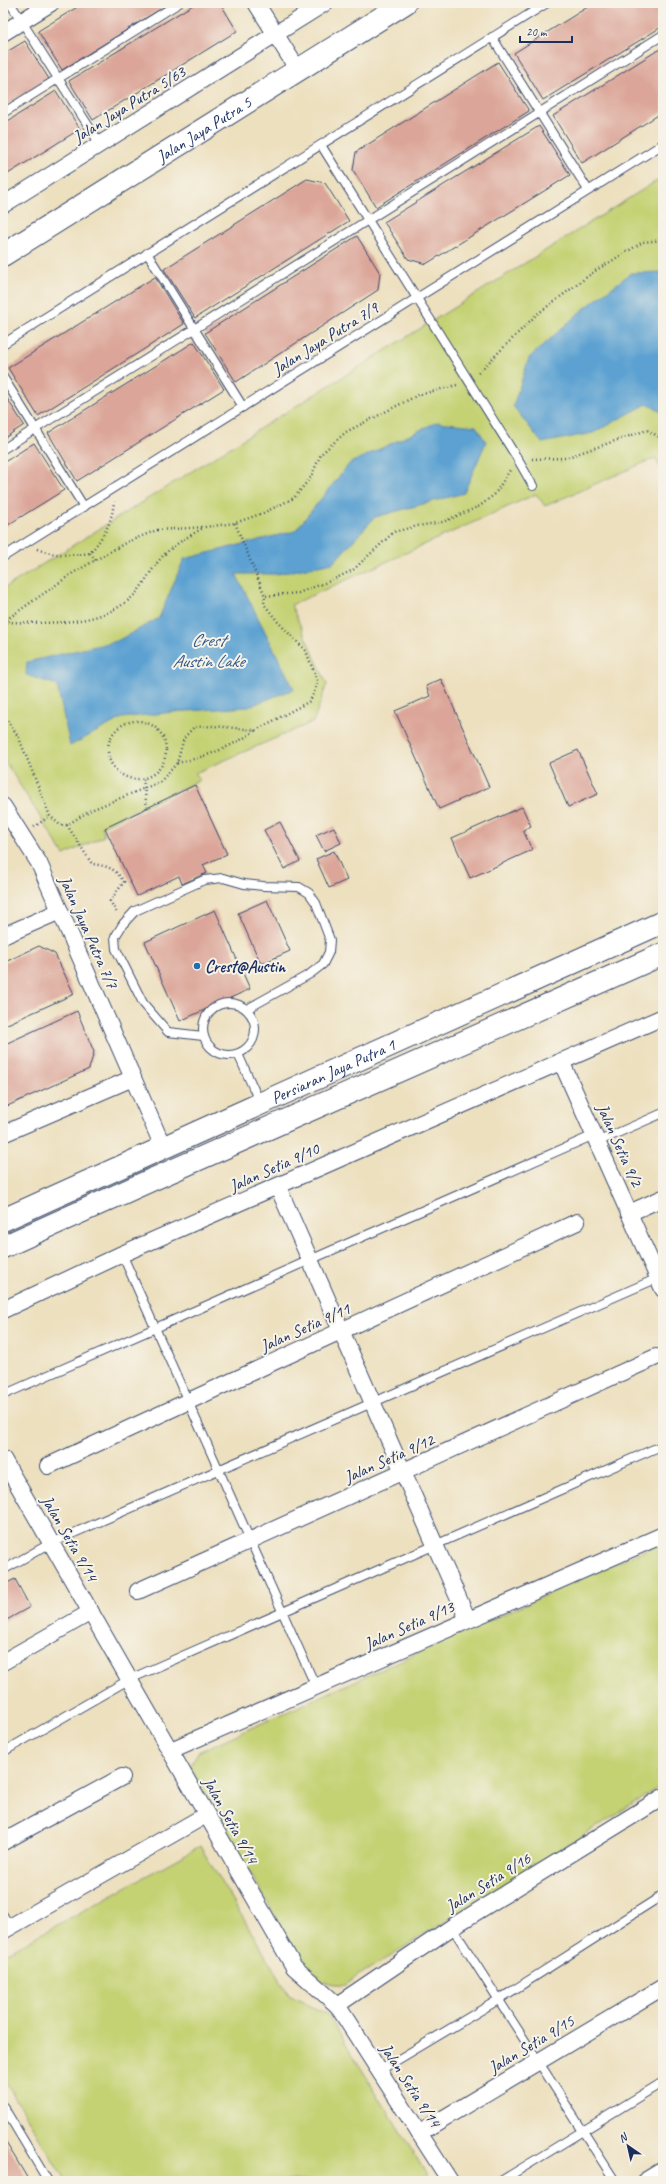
<svg xmlns="http://www.w3.org/2000/svg" width="666" height="2184" font-family="Caveat,sans-serif">
  <rect width="100%" height="100%" fill="#f7f3e8"/>
  <filter id="ink" filterUnits="userSpaceOnUse"><feTurbulence type="fractalNoise" baseFrequency=".025" numOctaves="2"/><feDisplacementMap in="SourceGraphic" scale="8" xChannelSelector="R" yChannelSelector="G"/><feConvolveMatrix kernelMatrix="1 2 1 2 8 2 1 2 1" color-interpolation-filters="sRGB"/></filter>
  <filter id="wash" filterUnits="userSpaceOnUse"><feTurbulence type="fractalNoise" baseFrequency=".012" numOctaves="4" result="noise"/><feDisplacementMap in="SourceGraphic" scale="16" xChannelSelector="R" yChannelSelector="G"/><feGaussianBlur stdDeviation="0.9" result="paint"/><feColorMatrix in="noise" values="0 0 0 0 0 0 0 0 0 0 0 0 0 0 0 0 0 1.4 0 .05"/><feComposite in="paint" operator="in"/></filter>
  <g filter="url(#wash)">
    <rect width="100%" height="100%" fill="#ede0bf"/>
    <!-- green -->
    <g fill="#c5d273" stroke="#708068">
      <polygon points="663,177 663,472 655,458 545,506 536,494 291,605 327,684 313,722 195,773 200,780 102,826 104,836 64,855 3,758 3,589"/>
      <path d="M663,1542V1785L345,1984C329,1985 319,1981 307,1972L190,1767L198,1752Z"/>
      <polygon points="200,1846 289,1995 328,2015 431,2181 65,2181 3,2078 3,1955"/>
    </g>
    <!-- water -->
    <g fill="#5ca1d1" stroke="#3c6898">
      <polygon points="663,272 663,413 647,404 593,433 542,443 513,406 529,358 581,311 631,273"/>
      <polygon points="437,422 476,426 486,442 464,493 375,517 333,563 277,574 236,574 294,689 248,707 173,712 122,718 70,746 57,685 26,675 27,662 117,641 159,618 184,559 295,531 350,463"/>
    </g>
    <g id="blocks">
      <!-- building -->
      <g fill="#dba699">
        <polygon points="84,3 170,3 62,70 38,31"/>
        <polygon points="196,3 228,3 222,6 237,31 93,120 69,81"/>
        <polygon points="594,3 663,3 663,26 543,100 514,53"/>
        <polygon points="25,41 49,79 3,108 3,54"/>
        <polygon points="663,47 663,112 582,163 553,116"/>
        <polygon points="498,62 529,111 376,207 353,170 356,152"/>
        <polygon points="56,91 80,129 3,177 3,124"/>
        <polygon points="539,126 570,175 426,264 408,259 384,222"/>
        <polygon points="307,179 325,183 349,221 195,318 164,269"/>
        <polygon points="357,236 380,273 378,290 236,382 205,333"/>
        <polygon points="155,277 184,324 38,416 8,368"/>
        <polygon points="194,342 224,389 77,481 48,433"/>
        <polygon points="3,392 24,425 3,439"/>
        <polygon points="34,443 64,490 3,528 3,463"/>
        <polygon points="441,679 489,787 439,809 395,711 430,696 426,686"/>
        <polygon points="578,750 598,794 568,807 549,763"/>
        <polygon points="195,785 227,854 203,865 207,873 182,884 179,876 137,896 105,828"/>
        <polygon points="522,807 531,826 523,830 532,850 470,878 452,838"/>
        <polygon points="280,822 300,861 284,869 264,830"/>
        <polygon points="334,827 341,843 324,851 316,835"/>
        <polygon points="334,851 347,880 329,888 316,859"/>
        <polygon points="267,900 290,951 261,964 238,913"/>
        <polygon points="215,910 250,989 180,1021 145,942"/>
        <polygon points="39,946 55,954 74,994 3,1026 3,963"/>
        <polygon points="77,1011 94,1052 89,1069 3,1108 3,1045"/>
        <polygon points="15,1579 30,1607 3,1622 3,1585"/>
        <polygon points="3,2138 16,2159 29,2181 3,2181"/>
      </g>
    </g>
  </g>
  <g filter="url(#ink)">
    <use href="#blocks" fill-opacity="0" stroke="#3a4a6d" stroke-width="1"/>
    <g fill="none" stroke-linecap="round" stroke-linejoin="round">
      <defs>
        <g id="lane">
          <polyline points="10,3 100,144"/>
          <polyline points="492,37 588,190"/>
          <polyline points="3,113 179,3"/>
          <polyline points="321,145 517,458 533,486"/>
          <polyline points="147,253 243,407"/>
          <polyline points="3,344 547,3"/>
          <polyline points="3,377 84,507"/>
          <polyline points="3,449 663,35"/>
          <polyline points="3,557 663,144"/>
          <circle cx="229" cy="1029" r="26"/>
          <polyline points="203,1036 168,1032 143,1003 116,949 115,937 123,924 135,911 204,880 223,878 244,884 263,886 299,887 309,893 316,903 330,940 329,952 323,964 310,974 247,1009"/>
          <polyline points="238,1054 260,1103"/>
          <polyline points="597,1142 663,1113"/>
          <polyline points="122,1254 316,1687"/>
          <polyline points="3,1395 594,1135"/>
          <polyline points="3,1570 51,1543 658,1278"/>
          <polyline points="3,1752 130,1679 663,1445"/>
          <polyline points="3,1915 10,1927"/>
          <polyline points="452,1927 615,2181"/>
          <polyline points="379,2071 498,2000 663,1895"/>
          <polyline points="3,2106 48,2181"/>
          <polyline points="501,2181 663,2082"/>
        </g>
        <g id="street">
          <polyline points="256,3 298,70"/>
          <polyline points="3,33 51,3"/>
          <polyline points="3,205 325,3"/>
          <polyline points="3,806 39,863 164,1149"/>
          <polyline points="3,936 60,911"/>
          <polyline points="561,1061 663,1289"/>
          <polyline points="3,1134 133,1078"/>
          <polyline points="278,1187 468,1620"/>
          <polyline points="629,1213 663,1198"/>
          <polyline points="3,1310 122,1254 663,1017"/>
          <polyline points="3,1459 294,1967 337,2005 450,2181"/>
          <polyline points="48,1466 577,1222"/>
          <polyline points="138,1591 656,1357"/>
          <polyline points="3,1662 91,1612"/>
          <polyline points="171,1750 663,1535"/>
          <polyline points="3,1842 122,1777"/>
          <polyline points="3,1931 206,1815"/>
          <polyline points="337,2005 452,1927 663,1797"/>
          <polyline points="419,2133 663,1987"/>
          <polyline points="645,2181 663,2170"/>
        </g>
        <g id="secondary">
          <path id="s1" d="M3,255L405,3"/>
        </g>
        <g id="primary">
          <path id="s2" d="M3,1220L663,922"/>
          <polyline points="3,1247 149,1181 663,954"/>
        </g>
      </defs>
      <!-- lane casing -->
      <use href="#lane" stroke="#3a4a6d" stroke-width="10"/>
      <!-- street casing -->
      <use href="#street" stroke="#3a4a6d" stroke-width="18"/>
      <!-- secondary casing -->
      <use href="#secondary" stroke="#3a4a6d" stroke-width="24"/>
      <!-- primary casing -->
      <use href="#primary" stroke="#3a4a6d" stroke-width="24"/>
      <!-- path -->
      <g stroke="#3a4a6d" stroke-width="2.5" stroke-dasharray="1 3" stroke-linecap="butt">
        <polyline points="478,373 536,315 595,271 643,242 663,240"/>
        <polyline points="532,459 565,458 647,430 663,439"/>
        <polyline points="235,523 265,596"/>
        <path d="M37,549C56,556 71,556 90,553C104,536 112,523 114,501"/>
        <polyline points="90,553 96,561"/>
        <polyline points="3,622 73,573 127,542 157,530 205,527 235,523 263,513 294,498 311,477 321,454 346,432 418,395 457,385"/>
        <path d="M4,622C48,623 106,628 138,591C145,582 150,572 157,563C169,547 186,538 203,528"/>
        <polyline points="3,714 19,738 50,816 60,825 67,825 91,810 160,782 177,763 184,738 194,727 214,726 256,730 310,701 318,683 306,651 278,622 264,604 265,596 298,593 330,581 353,570 394,532 417,526 443,522 480,506 495,494 510,470"/>
        <circle cx="137" cy="750" r="29"/>
        <path d="M177,763C206,757 232,747 256,730"/>
        <polyline points="143,779 147,808"/>
        <path d="M67,825L92,864C108,866 115,868 124,882L110,901L117,913"/>
        <polyline points="34,827 50,816"/>
      </g>
      <!-- lane -->
      <use href="#lane" stroke="#fff" stroke-width="8"/>
      <!-- street -->
      <use href="#street" stroke="#fff" stroke-width="16"/>
      <!-- secondary -->
      <use href="#secondary" stroke="#fff" stroke-width="22"/>
      <!-- primary -->
      <use href="#primary" stroke="#fff" stroke-width="22"/>
    </g>
  </g>
  <!-- markers -->
  <circle fill="#1f6fb2" stroke="#f7f3e8" stroke-width="1.5" cx="197" cy="966" r="4"/>
  <g text-anchor="middle" stroke-width="4" stroke-linejoin="round" paint-order="stroke">
    <!-- street labels -->
    <g font-size="17" fill="#1b2f5e" stroke="#f7f3e8">
      <text transform="translate(129 104) rotate(-32)" y="6">Jalan Jaya Putra 5/63</text>
      <text dy="6" stroke="none"><textPath href="#s1" startOffset="237">Jalan Jaya Putra 5</textPath></text>
      <text transform="translate(325 338) rotate(-32)" y="6">Jalan Jaya Putra 7/9</text>
      <text transform="translate(89 932) rotate(66)" y="6">Jalan Jaya Putra 7/7</text>
      <text dy="6" stroke="none"><textPath href="#s2" startOffset="362">Persiaran Jaya Putra 1</textPath></text>
      <text transform="translate(620 1145) rotate(66)" y="6">Jalan Setia 9/2</text>
      <text transform="translate(274 1167) rotate(-24)" y="6">Jalan Setia 9/10</text>
      <text transform="translate(305 1327) rotate(-24)" y="6">Jalan Setia 9/11</text>
      <text transform="translate(389 1458) rotate(-24)" y="6">Jalan Setia 9/12</text>
      <text transform="translate(70 1538) rotate(60)" y="6">Jalan Setia 9/14</text>
      <text transform="translate(409 1625) rotate(-24)" y="6">Jalan Setia 9/13</text>
      <text transform="translate(231 1820) rotate(61)" y="6">Jalan Setia 9/14</text>
      <text transform="translate(488 1882) rotate(-32)" y="6">Jalan Setia 9/16</text>
      <text transform="translate(531 2044) rotate(-31)" y="6">Jalan Setia 9/15</text>
      <text transform="translate(411 2085) rotate(57)" y="6">Jalan Setia 9/14</text>
    </g>
    <!-- poi labels -->
    <g font-size="17" font-weight="bold" fill="#1b2f5e" stroke="#f7f3e8" text-anchor="start">
      <text x="205" y="972">Crest@Austin</text>
    </g>
    <!-- water labels -->
    <g font-size="18" font-style="italic" fill="#325786" stroke="#f7f3e8">
      <text x="208" y="646">Crest<tspan x="208" dy="21">Austin Lake</tspan></text>
    </g>
  </g>
  <!-- margin -->
  <rect width="666" height="2184" fill="none" stroke="#f7f3e8" stroke-width="16"/>
  <!-- north arrow -->
  <g transform="translate(628 2146) rotate(326)" stroke="#f7f3e8" stroke-width="3" paint-order="stroke">
  <path d="M0-3L7 15L0 10L-7 15Z" fill="#1b2f5e"/>
  <text y="-6" font-size="11" font-weight="bold" text-anchor="middle" fill="#1b2f5e">N</text>
  </g>
  <!-- scale -->
  <path d="M520 36v6h52v-6" fill="none" stroke="#1b2f5e" stroke-width="2"/>
  <text x="526" y="36" font-size="12" fill="#1b2f5e" stroke="#f7f3e8" stroke-width="3" paint-order="stroke">20 m</text>
</svg>
